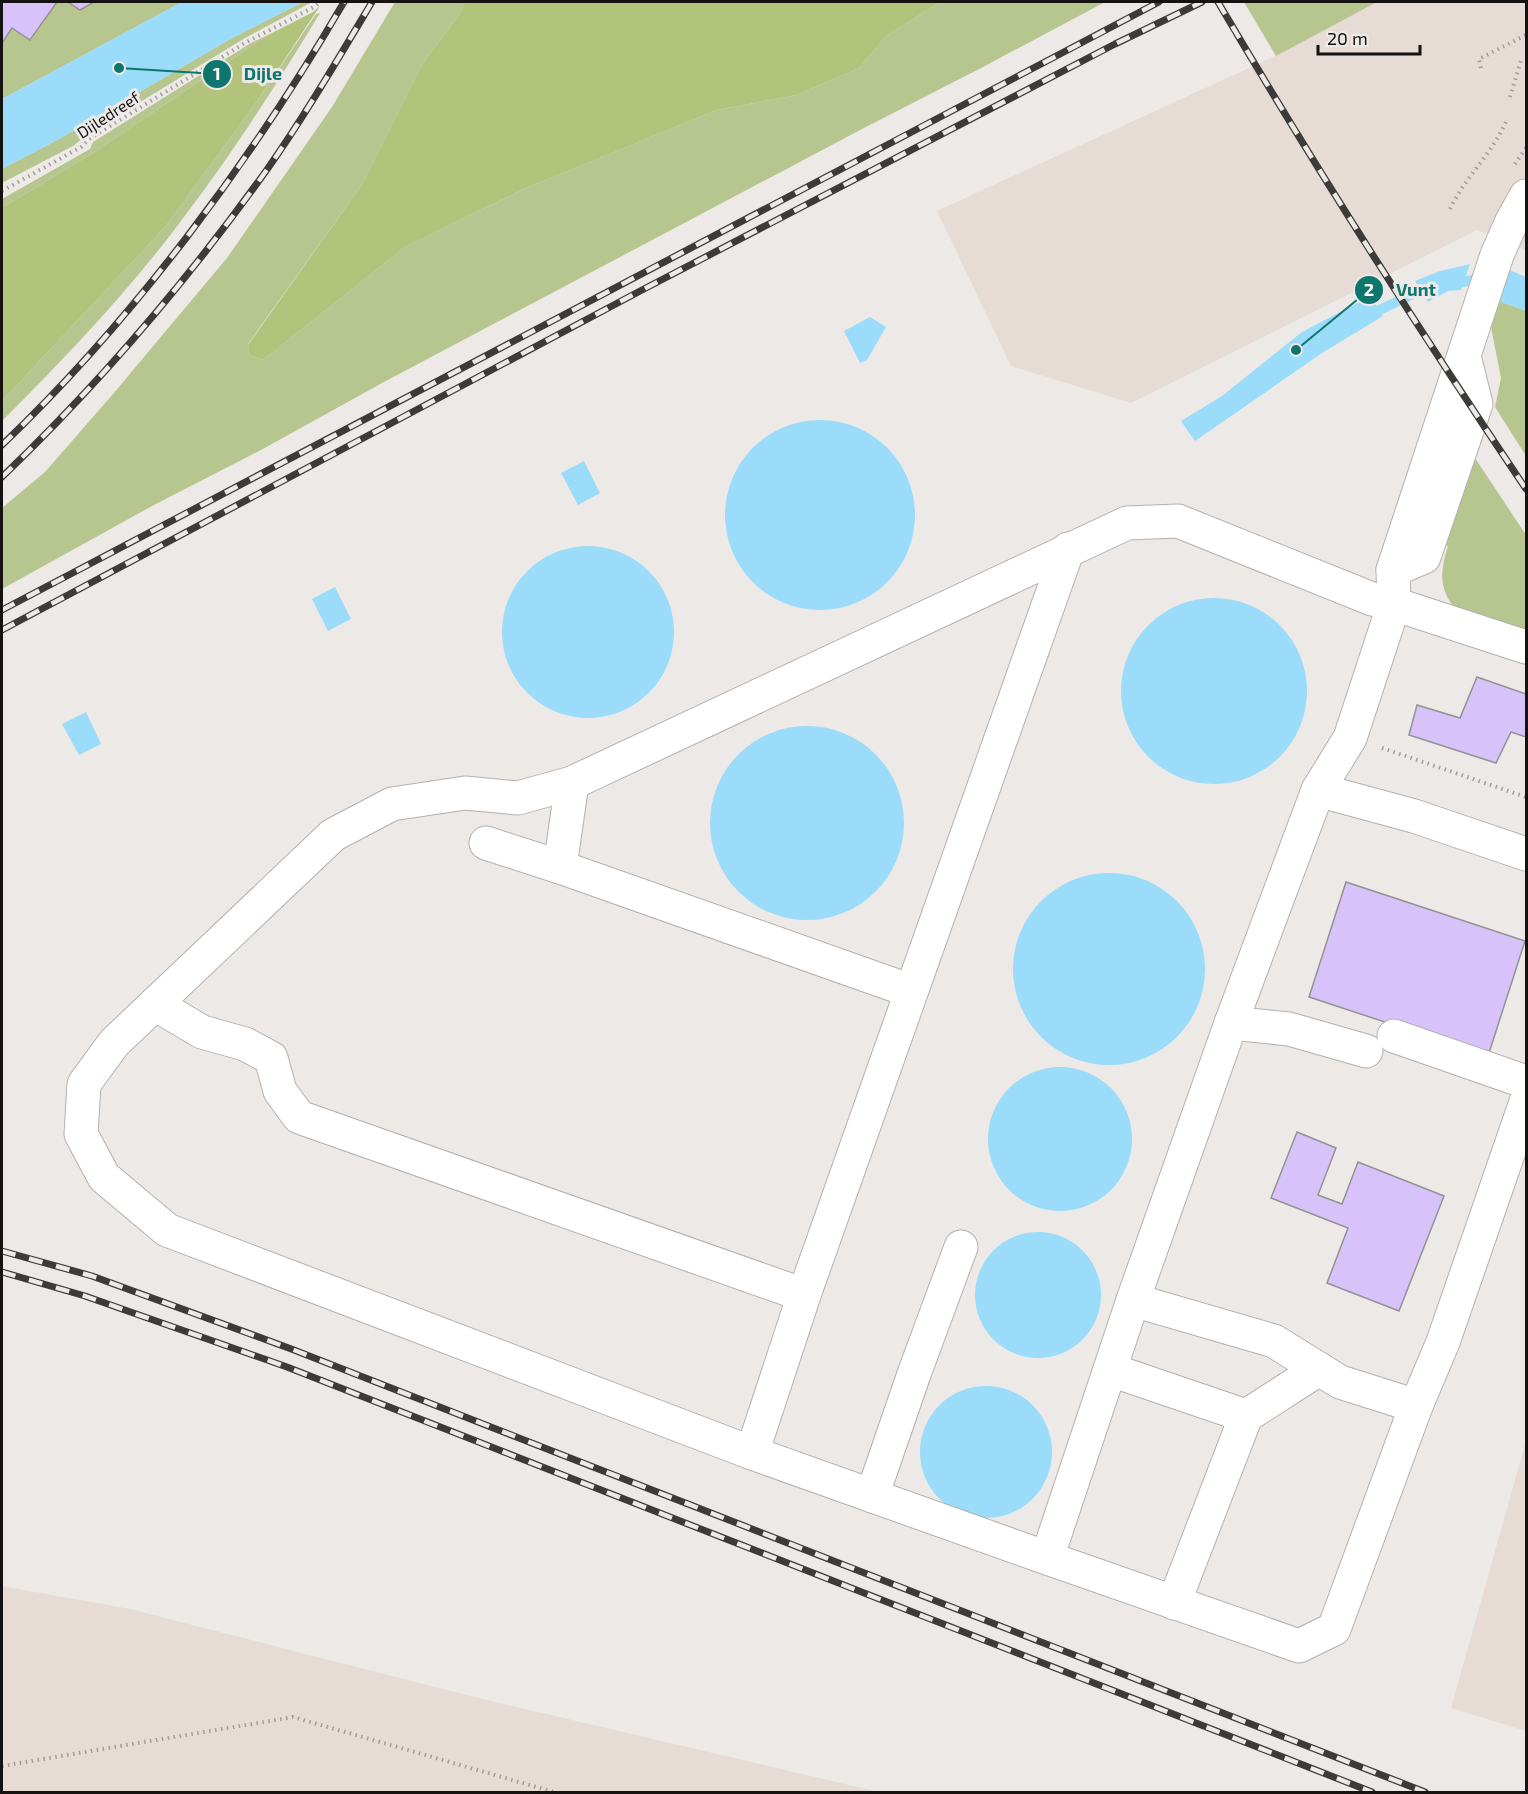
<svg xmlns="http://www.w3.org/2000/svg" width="1528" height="1794" font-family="'Exo 2',sans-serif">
  <rect width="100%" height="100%" fill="#ede9e7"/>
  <!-- built -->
  <g fill="#e7dbd5">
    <polygon points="1377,2 1526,2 1526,250 1477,230 1131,403 1011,366 937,211 1275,56"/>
    <polygon points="1526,1441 1526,1731 1451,1708"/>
    <polygon points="2,1586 130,1609 478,1698 879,1792 2,1792"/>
  </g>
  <!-- green -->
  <g fill="#b7c58e">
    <polygon points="57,2 68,2 80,10 94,2 182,2 2,99 2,43 12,28 31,40"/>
    <polygon points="303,2 312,2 245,38 91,132 73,146 2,183 2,169 59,139 232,38"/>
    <polygon points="395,2 465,2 459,15 422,64 361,186 248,344 249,355 263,360 405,247 526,188 717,110 797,95 859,68 886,36 940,2 1105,2 983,67 862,129 382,383 261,450 152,506 2,589 2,508 45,472 113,394 227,258 332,107"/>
    <polygon points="1244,2 1377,2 1276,56"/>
    <path d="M320,13C277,84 232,154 181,221C127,293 65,358 2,421V401L165,227L253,107L316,14Z"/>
    <polygon points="268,35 93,153 2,208 2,199 90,149 93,142 251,43"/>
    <polygon points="1499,301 1526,311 1526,456 1495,407 1501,378 1489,317 1494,319"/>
    <path d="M1471,452L1526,535V634L1457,611C1438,589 1440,572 1448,546L1442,543Z"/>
  </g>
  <!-- forest -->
  <g fill="#b2c37b">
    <polygon points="465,2 940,2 886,36 859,68 797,95 717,110 526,188 405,247 263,360 249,355 248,345 361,186 422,64 459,15"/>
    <polygon points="320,6 253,107 165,227 2,401 2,208 93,153 268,35 313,12"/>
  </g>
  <!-- water -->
  <g fill="#9adcf9">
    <polygon points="182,2 303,2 232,38 59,139 2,169 2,99"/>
    <polygon points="1470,264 1461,290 1448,291 1428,302 1415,281 1440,271"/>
    <polygon points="1507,269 1526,277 1526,311 1499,301"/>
    <polygon points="1371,296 1383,316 1322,353 1195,441 1181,421 1222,396 1302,332"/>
    <polygon points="870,317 886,327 867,360 860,363 844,331"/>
    <circle cx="820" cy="515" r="95"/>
    <polygon points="584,461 600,493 578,505 561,473"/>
    <circle cx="588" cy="632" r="86"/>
    <polygon points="335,587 351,619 328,631 312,599"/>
    <circle cx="1214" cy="691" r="93"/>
    <polygon points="86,712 101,744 79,755 62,724"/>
    <circle cx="807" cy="823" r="97"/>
    <circle cx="1109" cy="969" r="96"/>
    <circle cx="1060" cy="1139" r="72"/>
    <circle cx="1038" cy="1295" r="63"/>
    <circle cx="986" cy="1452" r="66"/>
  </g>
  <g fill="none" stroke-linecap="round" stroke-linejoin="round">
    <!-- stream -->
    <g stroke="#9adcf9" stroke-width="10">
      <polyline points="1451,285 1485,277"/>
      <polyline points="1367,316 1415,293 1436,288"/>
    </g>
  </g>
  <!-- building -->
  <g fill="#d7c3f9" stroke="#939295" stroke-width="1.5">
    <polygon points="2,2 57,2 30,40 12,28 2,43"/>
    <polygon points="68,2 94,2 80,10"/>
    <polygon points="1477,677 1526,694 1526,737 1511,732 1496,763 1409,735 1417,705 1460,718"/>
    <polygon points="1346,882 1525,941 1488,1056 1309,997"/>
    <polygon points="1297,1132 1336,1148 1318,1195 1342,1204 1358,1162 1444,1196 1399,1311 1327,1283 1348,1228 1271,1198"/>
  </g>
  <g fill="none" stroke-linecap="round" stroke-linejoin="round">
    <defs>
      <g id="minor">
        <polyline points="1393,570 1424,557 1476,404 1464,356"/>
        <polyline points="1526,647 1394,604 1350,738 1318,790 1231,1023 1133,1300 1047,1558 1299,1646 1334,1629 1416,1406 1443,1342 1526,1102"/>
        <polyline points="572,783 560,867 911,991"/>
        <polyline points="1318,790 1414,816 1526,854"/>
        <polyline points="486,843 560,867"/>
        <polyline points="155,1004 202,1032 245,1044 271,1058 280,1091 299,1117 804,1295"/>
        <polyline points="1231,1023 1289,1029 1366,1051"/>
        <polyline points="1394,1036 1526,1082"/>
        <polyline points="1133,1300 1274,1341 1340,1382 1416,1406"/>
        <polyline points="1111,1370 1246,1416 1174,1603"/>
        <polyline points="1246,1416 1319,1369"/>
        <polyline points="752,1453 804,1295 1068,549"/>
        <polyline points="872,1496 914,1374 961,1247"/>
        <polyline points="1047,1558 752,1453 167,1230 104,1177 81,1134 84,1084 114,1043 333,835 392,804 465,793 518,798 572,783 1127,523 1178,521 1372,599 1394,604 1393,570 1497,255 1512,221 1526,196"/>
      </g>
    </defs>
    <!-- minor casing -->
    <use href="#minor" stroke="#b4b0ae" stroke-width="35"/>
    <!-- path -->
    <g stroke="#a09d9c" stroke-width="4" stroke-dasharray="1.5 4.5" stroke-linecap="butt">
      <polyline points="1525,2 1526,2"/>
      <polyline points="1481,68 1479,59 1526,35"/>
      <polyline points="1510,97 1522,57"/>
      <polyline points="1515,164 1526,148"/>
      <polyline points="2,191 81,147 89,139 245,43 314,7 320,2"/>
      <path d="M1450,209C1465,177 1494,152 1507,119"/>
      <polyline points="1382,748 1526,797"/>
      <polyline points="2,1766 293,1717 554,1792"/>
    </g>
    <!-- minor -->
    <use href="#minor" stroke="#fff" stroke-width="33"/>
    <defs>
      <g id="rail">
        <path d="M1218,2C1315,167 1419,330 1526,489"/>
        <path d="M2,445C134,319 252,160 344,2"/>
        <path d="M2,477C99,384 187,281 266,171C304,117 338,59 372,2"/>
        <polyline points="2,610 1159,2"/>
        <polyline points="2,630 642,290 1115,44 1202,2"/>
        <polyline points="2,1251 92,1276 294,1350 1425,1792"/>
        <polyline points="2,1272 85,1296 287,1367 1372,1792"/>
      </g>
    </defs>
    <!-- rail casing -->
    <use href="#rail" stroke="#3c3b3a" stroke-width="7"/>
    <!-- rail -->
    <use href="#rail" stroke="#ede9e7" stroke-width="4.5" stroke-dasharray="14" stroke-linecap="butt"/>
  </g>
  <g text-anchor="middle" stroke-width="6" stroke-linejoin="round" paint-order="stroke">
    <!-- street labels -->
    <g font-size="16" fill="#141312" stroke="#ede9e7">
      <text transform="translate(108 115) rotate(-33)" y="6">Dijledreef</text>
    </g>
  </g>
  <!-- callouts -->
  <path fill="none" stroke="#0f766e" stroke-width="2" d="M119 68L217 74M1296 350L1369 290"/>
  <g fill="#0f766e" stroke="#ede9e7" stroke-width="2">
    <circle cx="119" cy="68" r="6"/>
    <circle cx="1296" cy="350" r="6"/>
    <circle cx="217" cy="74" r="15"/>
    <circle cx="1369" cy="290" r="15"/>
  </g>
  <g font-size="18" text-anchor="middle" font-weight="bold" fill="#fff">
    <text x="217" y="80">1</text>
    <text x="1369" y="296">2</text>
  </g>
  <g font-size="18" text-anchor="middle" font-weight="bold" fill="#0f766e" stroke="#ede9e7" stroke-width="6" stroke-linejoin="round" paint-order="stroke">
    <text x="263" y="80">Dijle</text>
    <text x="1416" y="296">Vunt</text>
  </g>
  <!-- border -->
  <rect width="1528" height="1794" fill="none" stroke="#141312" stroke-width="6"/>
  <!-- scale -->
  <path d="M1318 45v9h102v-9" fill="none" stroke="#141312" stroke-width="3"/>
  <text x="1327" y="45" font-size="18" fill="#141312" stroke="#ede9e7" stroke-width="4.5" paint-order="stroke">20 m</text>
</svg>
